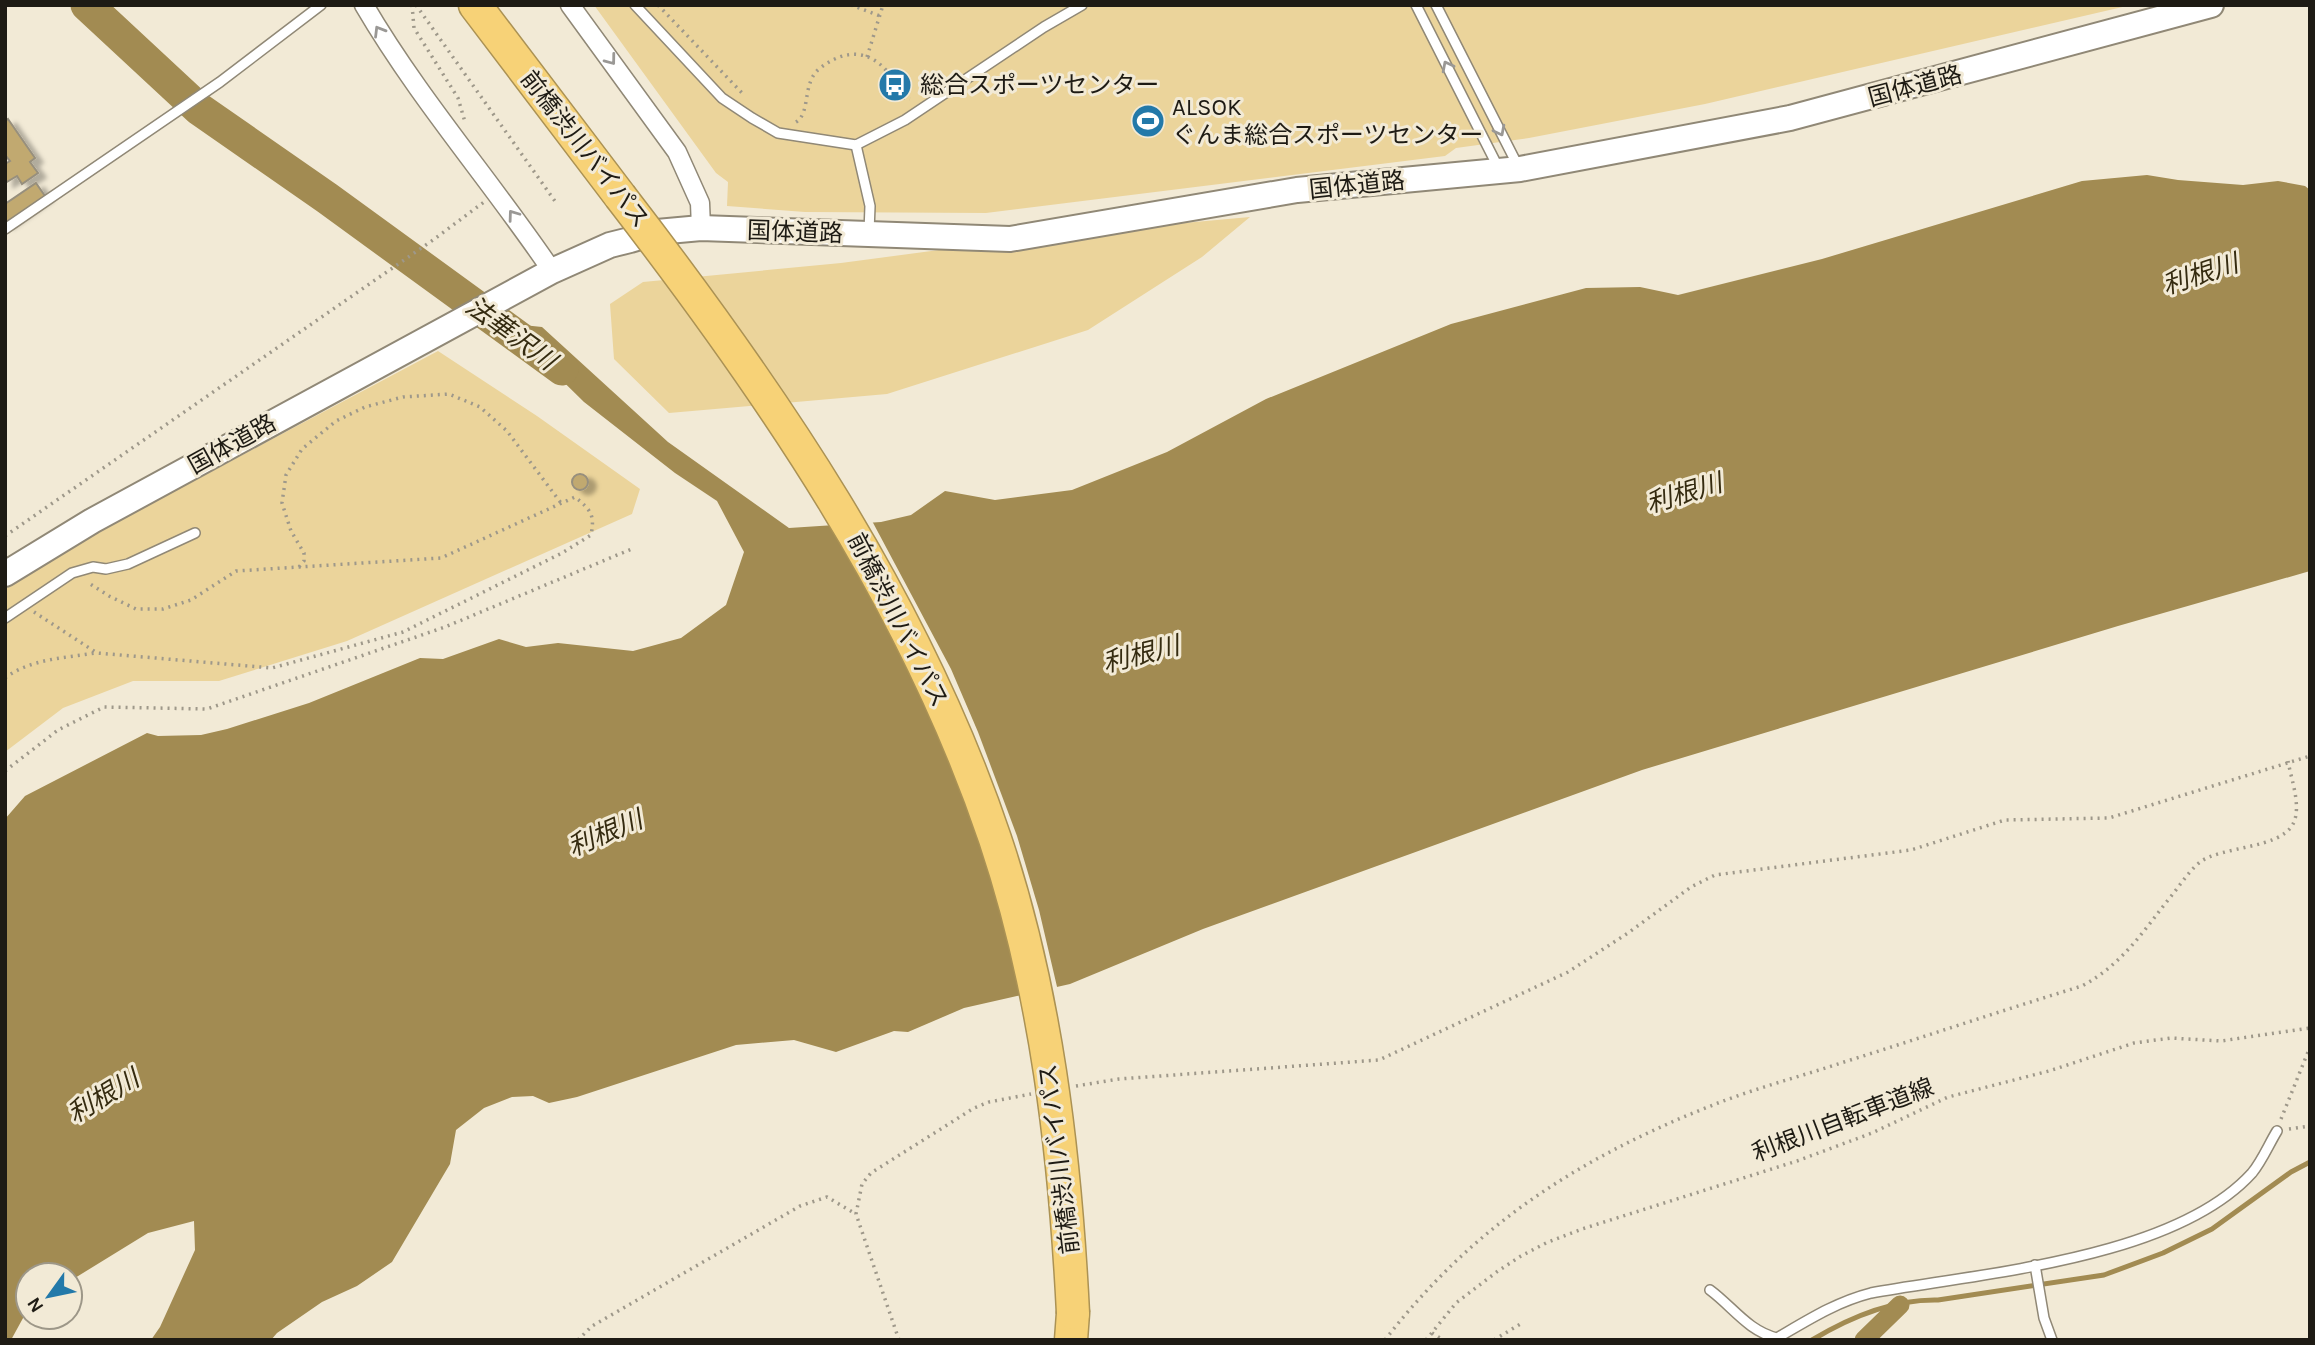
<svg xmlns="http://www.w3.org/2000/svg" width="2315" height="1345" font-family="Karla,'Noto Sans JP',sans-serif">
  <defs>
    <filter id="shadow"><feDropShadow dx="8" dy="4.5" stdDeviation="2" flood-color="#0004"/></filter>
  </defs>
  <rect width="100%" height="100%" fill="#f2ead6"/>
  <!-- green -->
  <g fill="#ebd49b">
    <polygon points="594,5 2131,5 1705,104 1529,138 1456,148 1445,156 986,213 805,212 727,206 728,182 716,173"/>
    <polygon points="1250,217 1202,257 1088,330 887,394 669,413 614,359 610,304 643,282 841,263 1052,235"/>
    <polygon points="438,351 537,416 640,489 632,514 347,641 219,681 133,681 63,708 5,752 5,589 103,529"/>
  </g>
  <!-- water -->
  <polygon fill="#a28b52" points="2147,175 2178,180 2243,185 2278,181 2305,186 2310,190 2310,571 2118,626 1642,770 1203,929 1070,984 964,1008 908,1032 894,1031 836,1052 794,1040 736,1045 577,1097 549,1103 533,1096 512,1097 484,1108 456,1130 450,1164 392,1262 357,1286 322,1302 277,1333 271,1340 151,1340 160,1327 195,1250 194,1221 148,1233 70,1281 70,1275 28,1275 28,1309 11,1340 5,1340 5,819 25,796 147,733 158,736 201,735 227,729 309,703 420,658 443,659 499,639 526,647 558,643 633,651 681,638 726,605 744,552 717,501 675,473 584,402 528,347 523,325 542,327 668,442 789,528 881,522 911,515 945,491 995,500 1072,490 1167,452 1266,399 1451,324 1586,288 1640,287 1678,295 1822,259 2082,181"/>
  <!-- pier -->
  <polygon fill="#f2ead6" points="871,519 951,669 978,732 1017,836 1039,910 1058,991 1024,998 983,848 919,682 832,521"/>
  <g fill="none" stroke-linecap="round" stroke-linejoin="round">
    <!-- stream -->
    <path stroke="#a28b52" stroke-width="5" d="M1812,1340C1850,1317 1894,1299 1938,1300L2104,1275L2163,1253L2212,1229L2291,1172L2310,1162"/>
    <!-- canal -->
    <polyline stroke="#a28b52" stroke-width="19" points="1864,1340 1900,1305"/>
    <!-- river -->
    <polyline stroke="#a28b52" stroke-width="33" points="87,5 199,109 327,198 562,369"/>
  </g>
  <!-- building -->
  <g fill="#c1a970" stroke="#978f7d" stroke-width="2" filter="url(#shadow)">
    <polygon points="8,119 35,158 30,162 38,173 22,184 17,176 5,183 5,164 10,161 5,155 5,121"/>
    <polygon points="36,183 45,196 5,224 5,204"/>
    <circle cx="580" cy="482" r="8"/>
  </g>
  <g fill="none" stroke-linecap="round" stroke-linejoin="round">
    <defs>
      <g id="lane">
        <polyline points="635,5 722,98 752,118 778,133 856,145 905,120 1044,27 1082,5"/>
        <polyline points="1416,5 1499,169"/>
        <polyline points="1436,5 1518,166"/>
        <polyline points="856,145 870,206 869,232"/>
        <polyline points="5,229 220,82 321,5"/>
        <polyline points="5,618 72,573 93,567 106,569 128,564 195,533"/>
        <polyline points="2035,1265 2044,1318 2052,1340"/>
        <path d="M1710,1290C1733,1307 1748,1331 1777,1338C1808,1320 1836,1302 1871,1293C1981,1273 2174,1259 2252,1173C2262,1161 2269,1144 2277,1131"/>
      </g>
      <g id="street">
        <path d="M364,5C419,99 491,181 552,271"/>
        <polyline points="570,5 677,152 700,203 701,228"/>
      </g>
      <polyline id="secondary" points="5,574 92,521 552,271 610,245 630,240 657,232 701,228 1010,239 1297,190 1520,169 1790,118 2211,5"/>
      <g id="highway">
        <polyline points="475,5 620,196"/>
        <polyline points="1071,1340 1073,1313"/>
      </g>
    </defs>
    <!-- lane casing -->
    <use href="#lane" stroke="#908876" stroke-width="12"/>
    <!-- street casing -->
    <use href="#street" stroke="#908876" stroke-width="21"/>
    <!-- secondary casing -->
    <use href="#secondary" stroke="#908876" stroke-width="28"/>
    <!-- highway casing -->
    <use href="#highway" stroke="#ab9254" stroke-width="35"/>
    <!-- path -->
    <g stroke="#9e988a" stroke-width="3.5" stroke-dasharray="2 5" stroke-linecap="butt">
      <polyline points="412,5 414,28 458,98 465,122"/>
      <polyline points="416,5 557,204"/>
      <polyline points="658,5 744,95"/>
      <polyline points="851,5 880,16"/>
      <polyline points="867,57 883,5"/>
      <path d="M796,122C811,113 802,83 819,69C856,39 887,58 902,98L910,99"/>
      <polyline points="5,536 433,240 484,202"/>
      <polyline points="299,567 304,561 304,553 291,531 282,503 286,475 302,449 336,421 365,407 403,397 449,394 480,407 507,431 561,503"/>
      <path d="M34,612L97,653L272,668L403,632L562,553L591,535C595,515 591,510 575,497L441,558L236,571L191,600L163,609H136L109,596L87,582"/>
      <path d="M5,678C30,659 64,658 95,653"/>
      <polyline points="5,771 58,730 104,707 207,709 445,627 634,548"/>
      <polyline points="1076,1086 1119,1079 1379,1060 1568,972 1628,933 1691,887 1715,875 1911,850 2005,820 2109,818 2310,756"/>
      <polyline points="2281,1119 2310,1047"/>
      <polyline points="2289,1129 2310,1126"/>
      <polyline points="1432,1333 1443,1340"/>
      <polyline points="578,1340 592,1326 800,1206 827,1197 856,1214"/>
      <polyline points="899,1340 856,1214 862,1184 871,1173 974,1108 989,1102 1031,1094"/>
      <path d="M1385,1340C1472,1227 1577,1159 1708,1107C1752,1089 1799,1077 1844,1062C1924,1037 2003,1010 2082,986C2123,964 2144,930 2172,895C2181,884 2189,871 2200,862C2222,846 2280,849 2293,824C2302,807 2291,779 2288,761"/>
      <polyline points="1426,1340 1456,1303 1498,1271 1521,1256 1546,1243 1582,1229 1797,1161 1872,1133 1948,1097 2049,1071 2134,1043 2171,1038 2221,1041 2310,1028"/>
      <polyline points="1494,1340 1522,1323"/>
    </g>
    <!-- lane -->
    <use href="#lane" stroke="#fff" stroke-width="9"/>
    <!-- street -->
    <use href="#street" stroke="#fff" stroke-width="18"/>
    <!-- secondary -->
    <use href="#secondary" stroke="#fff" stroke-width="24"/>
    <!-- highway -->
    <use href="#highway" stroke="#f7d277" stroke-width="32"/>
    <defs>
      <path id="highway-bridge" d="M620,196C772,393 915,601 995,839C1046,991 1065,1153 1073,1313"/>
    </defs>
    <!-- highway-bridge casing -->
    <use href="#highway-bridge" stroke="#ab9254" stroke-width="35" stroke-linecap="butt"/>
    <!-- highway-bridge -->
    <use href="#highway-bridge" stroke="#f7d277" stroke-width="32"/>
  </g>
  <!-- one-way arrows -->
  <defs><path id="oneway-chevron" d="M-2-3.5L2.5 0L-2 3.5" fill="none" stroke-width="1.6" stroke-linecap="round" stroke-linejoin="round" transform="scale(1.75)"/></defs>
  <g stroke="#9a9895">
    <use href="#oneway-chevron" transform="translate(379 31) rotate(-121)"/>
    <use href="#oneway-chevron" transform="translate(611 60) rotate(53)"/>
    <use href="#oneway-chevron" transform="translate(1447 66) rotate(-117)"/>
    <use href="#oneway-chevron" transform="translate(1500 131) rotate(63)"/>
    <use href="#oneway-chevron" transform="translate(513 215) rotate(-126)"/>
  </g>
  <!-- icons -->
  <defs>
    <symbol id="bus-disc" viewBox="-11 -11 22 22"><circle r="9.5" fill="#2379a9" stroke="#f2ead6"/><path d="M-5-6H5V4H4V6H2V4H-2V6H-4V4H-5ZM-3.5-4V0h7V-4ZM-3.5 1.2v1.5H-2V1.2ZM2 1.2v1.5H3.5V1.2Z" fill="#fff"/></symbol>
    <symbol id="stadium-disc" viewBox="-11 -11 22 22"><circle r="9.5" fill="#2379a9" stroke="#f2ead6"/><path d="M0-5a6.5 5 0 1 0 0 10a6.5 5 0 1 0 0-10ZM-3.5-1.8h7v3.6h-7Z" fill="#fff"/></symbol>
  </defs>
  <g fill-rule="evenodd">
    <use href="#bus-disc" x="876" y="66" width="38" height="38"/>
    <use href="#stadium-disc" x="1129" y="102" width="38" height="38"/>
  </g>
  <g text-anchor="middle" stroke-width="6" stroke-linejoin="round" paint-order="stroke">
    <!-- poi labels -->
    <g font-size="24" fill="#1e1b14" stroke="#f2ead6" text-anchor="start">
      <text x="920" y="93">総合スポーツセンター</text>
      <text x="1172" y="115">ALSOK<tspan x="1172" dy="28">ぐんま総合スポーツセンター</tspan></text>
    </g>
    <!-- street labels -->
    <g font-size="24" fill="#1e1b14" stroke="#f2ead6">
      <text transform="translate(1915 86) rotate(-15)" y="8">国体道路</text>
      <text transform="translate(585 149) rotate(52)" y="8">前橋渋川バイパス</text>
      <text transform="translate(1357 185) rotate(-6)" y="8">国体道路</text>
      <text transform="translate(795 232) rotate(2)" y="8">国体道路</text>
      <text transform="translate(232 444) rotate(-29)" y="8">国体道路</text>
      <text transform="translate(898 620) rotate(63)" y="8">前橋渋川バイパス</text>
      <text transform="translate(1843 1120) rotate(-21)" y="8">利根川自転車道線</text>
      <text transform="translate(1059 1159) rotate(-97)" y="8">前橋渋川バイパス</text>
    </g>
    <!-- water labels -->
    <g font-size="26" font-style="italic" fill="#352b10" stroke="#f2ead6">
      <text transform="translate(2200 274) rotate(-18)" y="9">利根川</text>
      <text transform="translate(511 333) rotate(36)" y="9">法華沢川</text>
      <text transform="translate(1684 493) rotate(-17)" y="9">利根川</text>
      <text transform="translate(1141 654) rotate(-14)" y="9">利根川</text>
      <text transform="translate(605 833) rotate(-23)" y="9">利根川</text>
      <text transform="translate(103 1096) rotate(-31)" y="9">利根川</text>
    </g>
  </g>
  <!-- border -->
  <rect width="2315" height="1345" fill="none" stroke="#1e1b14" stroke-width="14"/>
  <!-- north arrow -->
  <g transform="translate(49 1296) rotate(237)"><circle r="33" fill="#f2ead6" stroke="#9d9788" stroke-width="2"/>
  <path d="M0-5L12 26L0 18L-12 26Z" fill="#2379a9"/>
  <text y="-10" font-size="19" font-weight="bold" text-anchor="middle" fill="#1e1b14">N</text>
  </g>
</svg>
